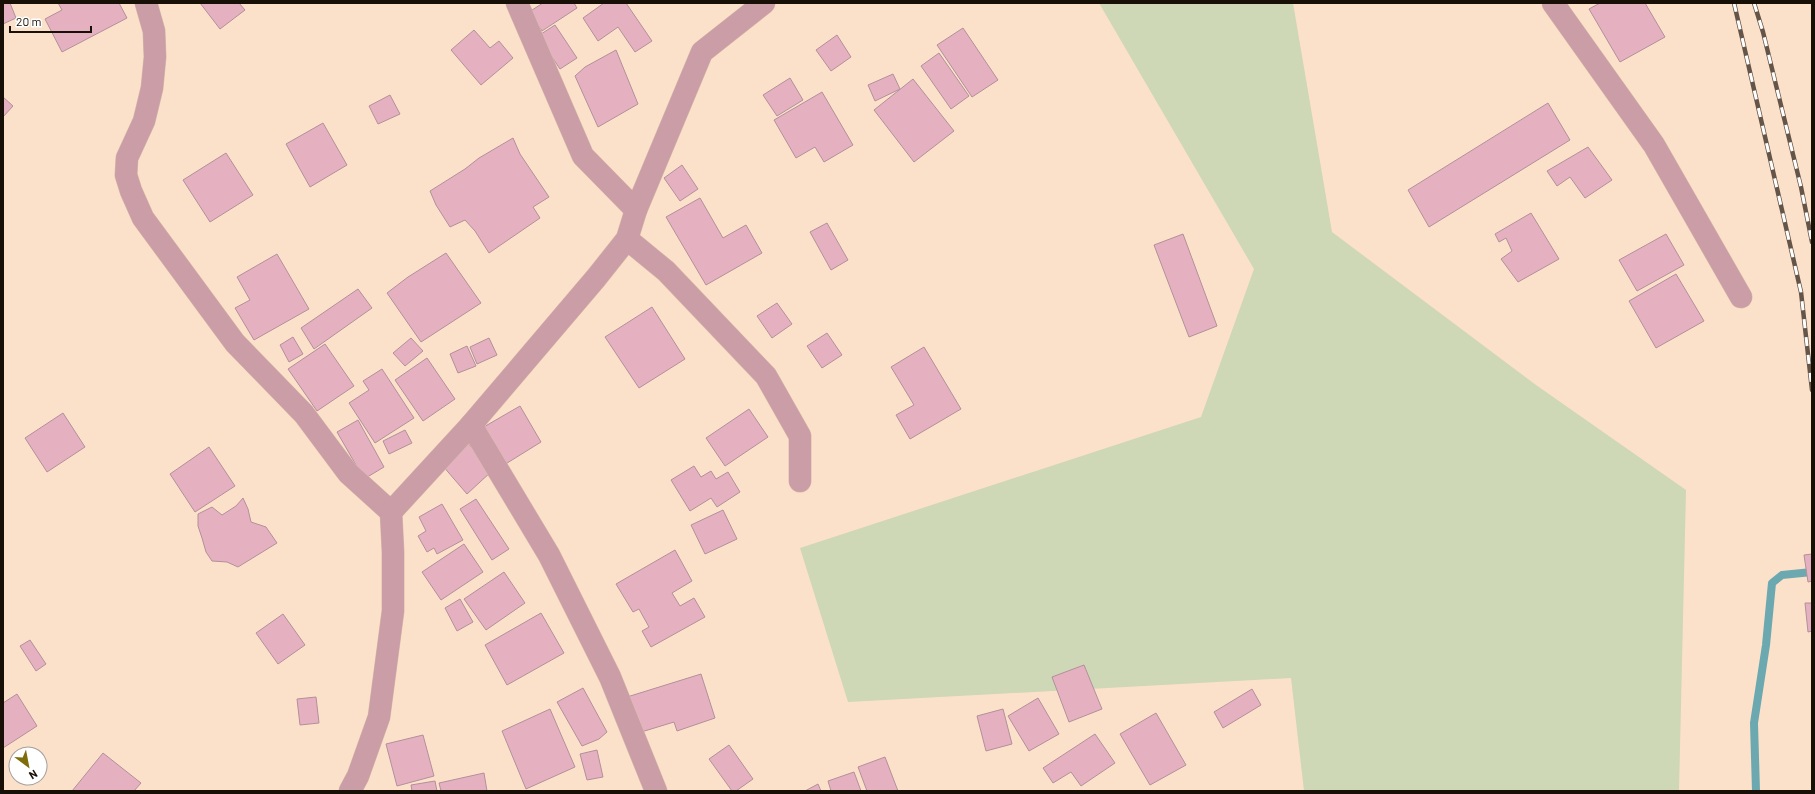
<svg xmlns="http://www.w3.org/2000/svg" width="1815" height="794" font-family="Barlow,sans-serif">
  <rect width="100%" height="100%" fill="#fce1ca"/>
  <!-- green -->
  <polygon fill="#ced7b6" points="1099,3 1293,3 1332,232 1536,385 1686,490 1679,791 1304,791 1291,678 848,702 800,548 1201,417 1254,269"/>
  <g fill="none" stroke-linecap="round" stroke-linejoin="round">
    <!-- stream -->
    <polyline stroke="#6ba8af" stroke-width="8" points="1756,791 1754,723 1766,645 1772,583 1782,575 1812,572"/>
  </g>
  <!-- building -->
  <g fill="#e5b1c1" stroke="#b2909a">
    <polygon points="3,3 10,3 16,18 3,24"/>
    <polygon points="58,3 119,3 127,18 62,52 45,19 62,10"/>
    <polygon points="200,3 239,3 245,10 220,29"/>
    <polygon points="543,3 574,3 577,8 542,31 529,12"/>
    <polygon points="604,3 626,3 652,41 635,52 618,27 598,41 583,18"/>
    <polygon points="1600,3 1645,3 1665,37 1620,62 1589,9"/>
    <polygon points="555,25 577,58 560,69 538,36"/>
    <polygon points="963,28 998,80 972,97 937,45"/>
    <polygon points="474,30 490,48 499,41 513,58 481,85 451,50"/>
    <polygon points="837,35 851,57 831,71 816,50"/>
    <polygon points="616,50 638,104 598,127 575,76 585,67"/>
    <polygon points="939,53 969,96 951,109 921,66"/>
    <polygon points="893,74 900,89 875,101 868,85"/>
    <polygon points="790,78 803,100 777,116 763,95"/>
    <polygon points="913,79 954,131 914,162 874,110"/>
    <polygon points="822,92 853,145 824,162 815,147 796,158 774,120"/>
    <polygon points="390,95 400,114 378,124 369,106"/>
    <polygon points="3,97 13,106 3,117"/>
    <polygon points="1548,103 1570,140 1429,227 1408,190"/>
    <polygon points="323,123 347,165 310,187 286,144"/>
    <polygon points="513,138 520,154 549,197 533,207 540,218 489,253 475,231 465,220 450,227 436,205 430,191 465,169 479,158"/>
    <polygon points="1588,147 1612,180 1585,198 1570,177 1557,186 1547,171"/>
    <polygon points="226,153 253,195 210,222 183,180"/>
    <polygon points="682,165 698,189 680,201 664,178"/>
    <polygon points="700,198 723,238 746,225 762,253 706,285 666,217"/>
    <polygon points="1531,213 1559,259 1518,282 1501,259 1512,251 1506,238 1499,242 1495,234"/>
    <polygon points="827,223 848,260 831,270 810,232"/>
    <polygon points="1183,234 1217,326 1189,337 1154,245"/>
    <polygon points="1666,234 1684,265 1637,291 1619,260"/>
    <polygon points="446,253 481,303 421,342 387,293 408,277"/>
    <polygon points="277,254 309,309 254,340 235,308 250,300 237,277"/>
    <polygon points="1676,274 1704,321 1656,348 1629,301"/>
    <polygon points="358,289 372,308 314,349 301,328"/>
    <polygon points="777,303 792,324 772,338 757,316"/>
    <polygon points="652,307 685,359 639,388 605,337"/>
    <polygon points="827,333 842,355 822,368 807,346"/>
    <polygon points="293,337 303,354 289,362 280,345"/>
    <polygon points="411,338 423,351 405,366 393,353"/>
    <polygon points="489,338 497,355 477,364 470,347"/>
    <polygon points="325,344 354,386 317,411 288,369"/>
    <polygon points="467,346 476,366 458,373 450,354"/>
    <polygon points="924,347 961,409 910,439 896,415 914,405 891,367"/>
    <polygon points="427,358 455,399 423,421 395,380"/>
    <polygon points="382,369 414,418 375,443 349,403 369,390 363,381"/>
    <polygon points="520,406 541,442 504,465 482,428"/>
    <polygon points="749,409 768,437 725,466 706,438"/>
    <polygon points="63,413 85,447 47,472 25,438"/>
    <polygon points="358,420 384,467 364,479 337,432"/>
    <polygon points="405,430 412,443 389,454 383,441"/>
    <polygon points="467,442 492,471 467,494 442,465"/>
    <polygon points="209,447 235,486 195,512 170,474"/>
    <polygon points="694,466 701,477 711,471 716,479 728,472 740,492 717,507 711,498 690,511 671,480"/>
    <polygon points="243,498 248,509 251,522 266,527 277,543 238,567 227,562 212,561 206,552 202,538 198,526 198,514 212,507 222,515 236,506"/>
    <polygon points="476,499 509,549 492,560 460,509"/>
    <polygon points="442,504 463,540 437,554 434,548 427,552 418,536 426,531 419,517"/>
    <polygon points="723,510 737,539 705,554 691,525"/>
    <polygon points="464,544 483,572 441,600 422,572"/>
    <polygon points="675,550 692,581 672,593 680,606 694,598 705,617 651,647 642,631 649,627 639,609 633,612 616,584"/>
    <polygon points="1812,554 1812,581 1808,582 1804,555"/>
    <polygon points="504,572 525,603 486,630 464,599"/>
    <polygon points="460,599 473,622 457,631 445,608"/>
    <polygon points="1805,603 1812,603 1812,631 1808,632"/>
    <polygon points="541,613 564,653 507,685 485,645"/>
    <polygon points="283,614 305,645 278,664 256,633"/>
    <polygon points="30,640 46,664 36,671 20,646"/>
    <polygon points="1084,665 1102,709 1069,722 1052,677"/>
    <polygon points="701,674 715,718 677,731 674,722 638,733 627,697"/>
    <polygon points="583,688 607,732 599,739 582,746 557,702"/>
    <polygon points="1252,689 1261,705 1223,728 1214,712"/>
    <polygon points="17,694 37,726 3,748 3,703"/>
    <polygon points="316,697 319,723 300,725 297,699"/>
    <polygon points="1038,698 1059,734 1029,751 1008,716"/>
    <polygon points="550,709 575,767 526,789 502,731"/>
    <polygon points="1003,709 1012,744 986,751 977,716"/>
    <polygon points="1156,713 1186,765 1150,785 1120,734"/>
    <polygon points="1095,734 1115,763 1081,786 1071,772 1053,783 1043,768"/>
    <polygon points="423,735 434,776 397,786 386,744"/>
    <polygon points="729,745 753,779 736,791 732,791 709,759"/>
    <polygon points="597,750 603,777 587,780 580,754"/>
    <polygon points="103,753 141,783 134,791 72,791"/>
    <polygon points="885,757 898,791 867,791 858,767"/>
    <polygon points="854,772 861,791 831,791 828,781"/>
    <polygon points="484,773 487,791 441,791 439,783"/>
    <polygon points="435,781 437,791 412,791 411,785"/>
    <polygon points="818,784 821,791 805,791"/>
  </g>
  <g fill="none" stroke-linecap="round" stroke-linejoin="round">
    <defs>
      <g id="minor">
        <polyline points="146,3 154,31 155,57 152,88 144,121 127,158 126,175 131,191 143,218 235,343 304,414 348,473 391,512"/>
        <polyline points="517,3 583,156 636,210"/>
        <polyline points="1553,3 1654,145 1741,297"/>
        <polyline points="627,239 666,271 766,376 800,436 800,481"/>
        <polyline points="471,425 549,555 610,677 656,791"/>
      </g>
      <polyline id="tertiary" points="350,791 358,776 379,717 393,611 393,552 391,512 471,425 596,278 627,239 636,210 702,52 764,3"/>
    </defs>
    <!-- minor casing -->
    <use href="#minor" stroke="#d8bfab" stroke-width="23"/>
    <!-- tertiary casing -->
    <use href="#tertiary" stroke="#d8bfab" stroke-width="23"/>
    <!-- minor -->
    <use href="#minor" stroke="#ca9da7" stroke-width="22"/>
    <!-- tertiary -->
    <use href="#tertiary" stroke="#ca9da7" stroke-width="22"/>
    <defs>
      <g id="rail">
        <polyline points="1734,3 1801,292 1812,390"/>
        <polyline points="1754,3 1763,32 1801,187 1812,242"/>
      </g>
    </defs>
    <!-- rail casing -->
    <use href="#rail" stroke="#645548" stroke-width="4.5"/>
    <!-- rail -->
    <use href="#rail" stroke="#fff" stroke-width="3" stroke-dasharray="9" stroke-linecap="butt"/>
  </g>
  <!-- border -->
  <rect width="1815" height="794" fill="none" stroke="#180f07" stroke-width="8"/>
  <!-- north arrow -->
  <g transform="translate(28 766) rotate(148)"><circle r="19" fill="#ffffff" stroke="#a39f9c"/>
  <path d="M0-3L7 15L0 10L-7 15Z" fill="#7e6e0b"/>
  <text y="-6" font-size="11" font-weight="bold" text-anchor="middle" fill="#180f07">N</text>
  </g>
  <!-- scale -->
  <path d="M10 26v6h81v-6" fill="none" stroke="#180f07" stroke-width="2"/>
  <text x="16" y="26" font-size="12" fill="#180f07" stroke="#ffffff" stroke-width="3" paint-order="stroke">20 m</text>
</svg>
